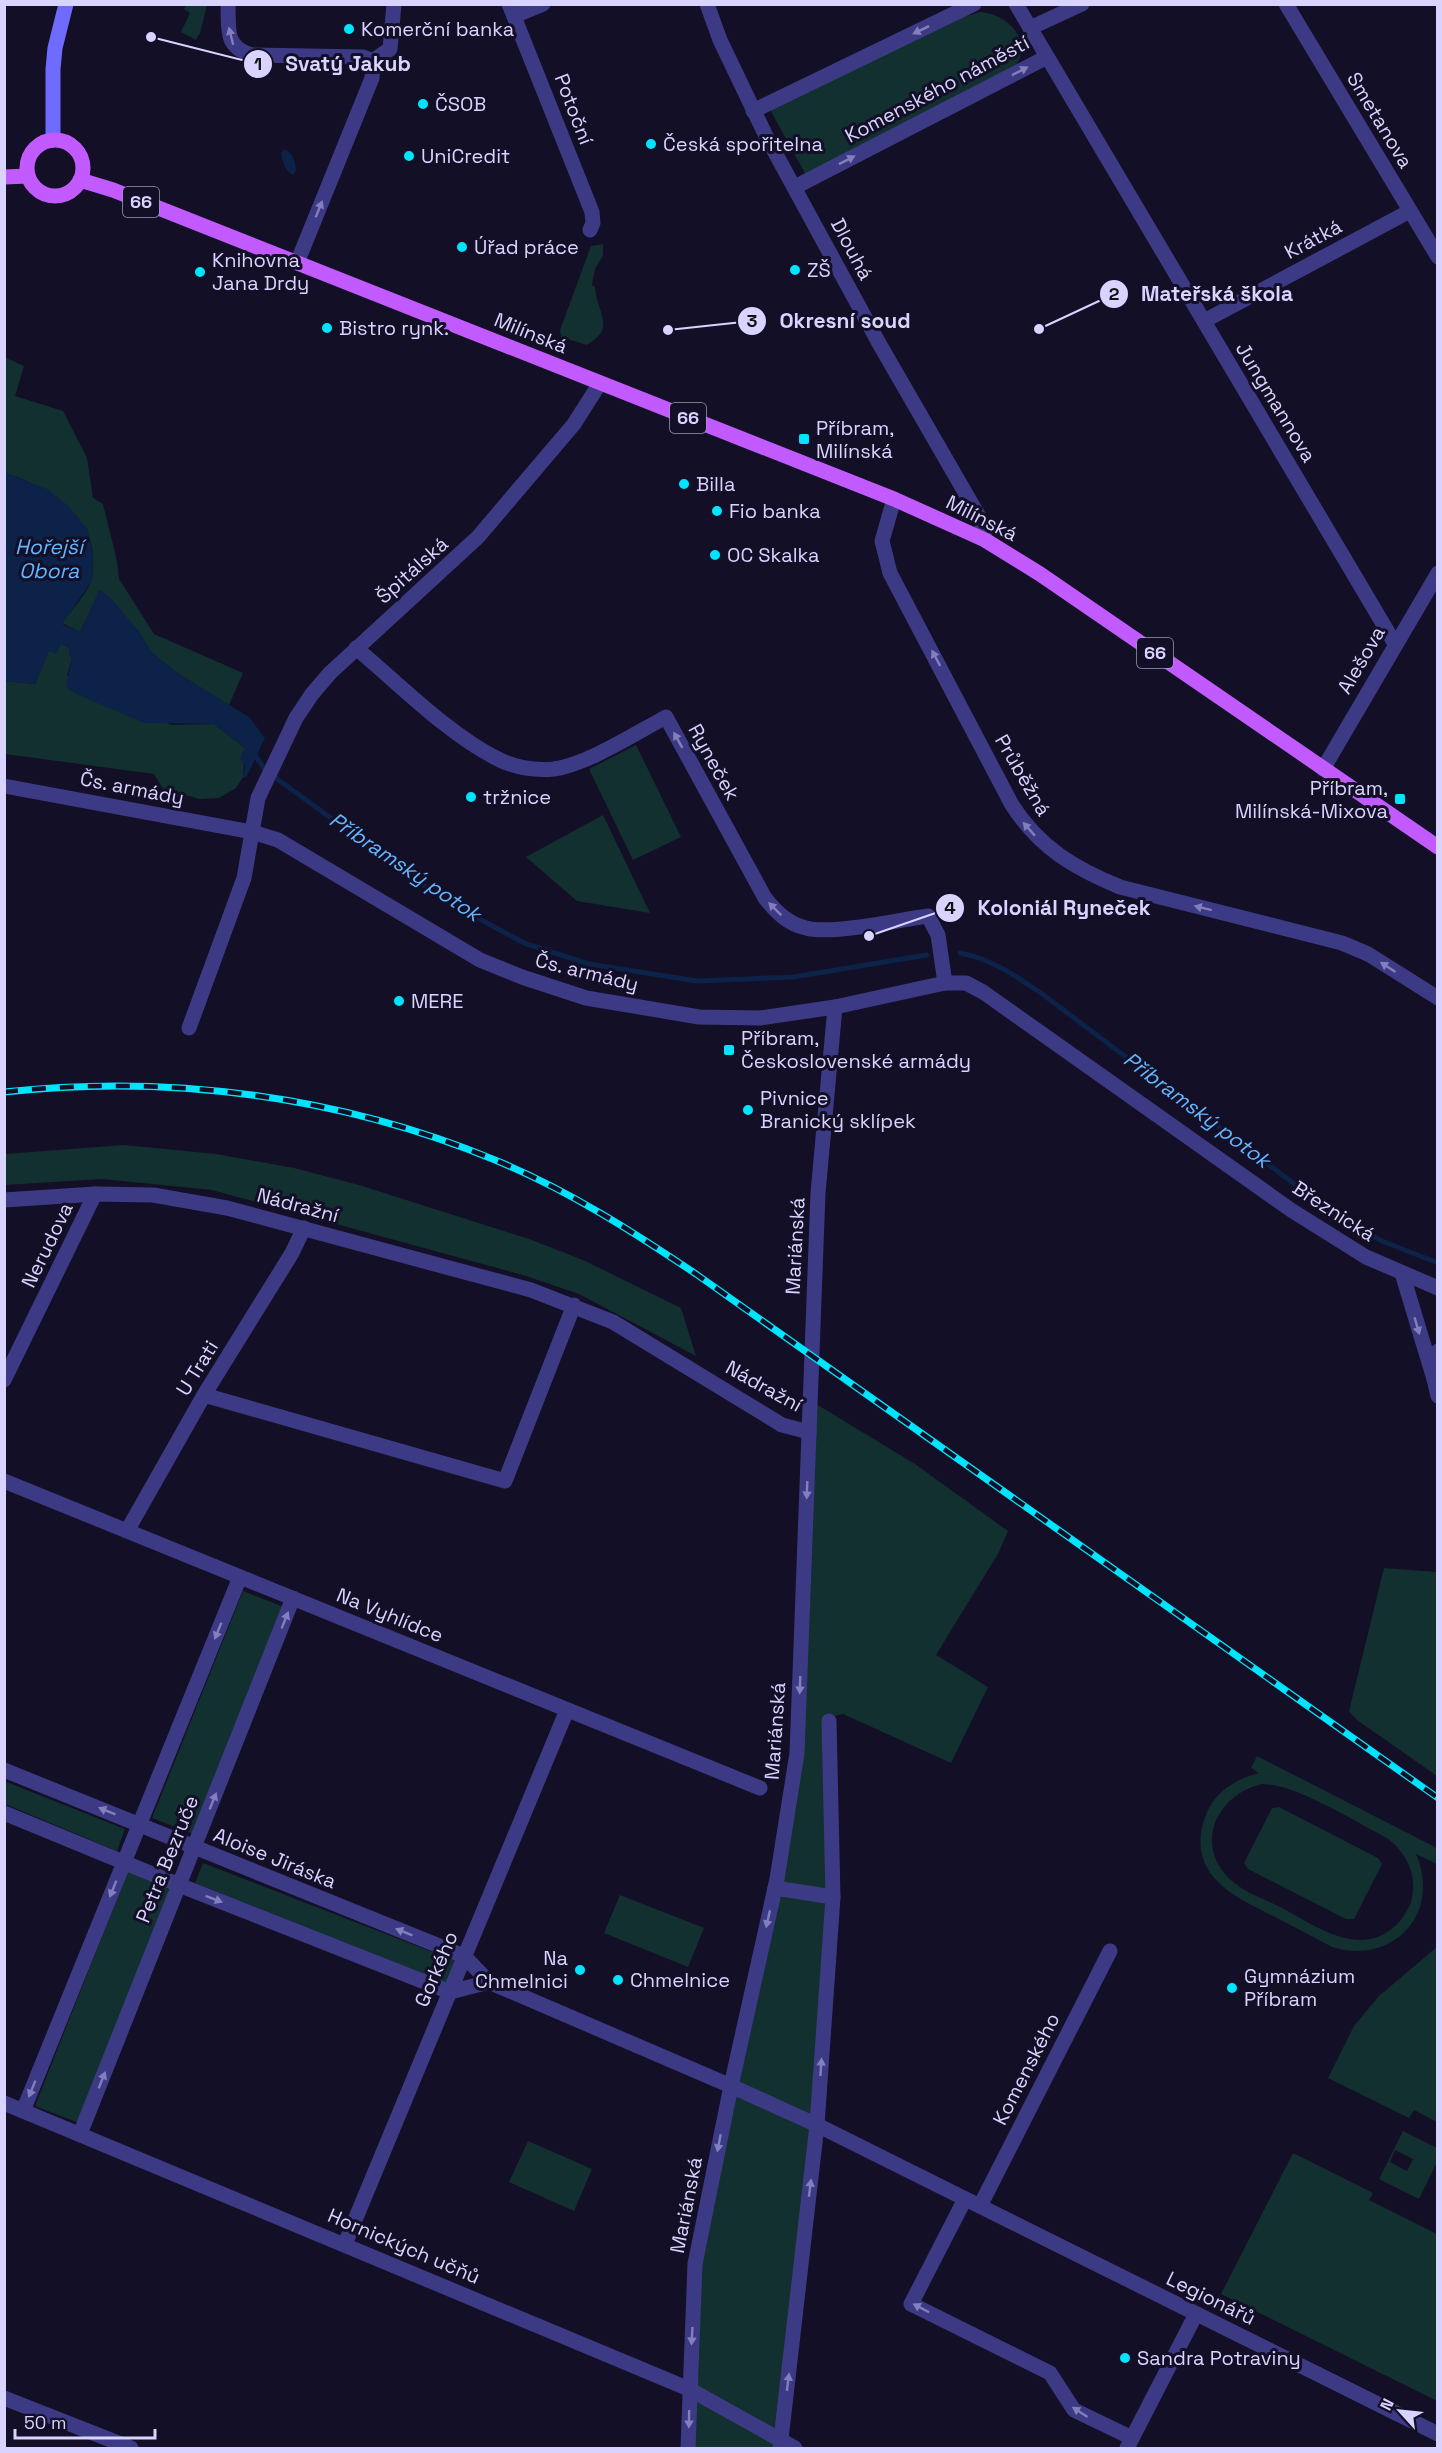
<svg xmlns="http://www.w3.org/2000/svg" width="1442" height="2453" font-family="'Space Grotesk',sans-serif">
  <rect width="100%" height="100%" fill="#130f26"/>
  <!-- green -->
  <g fill="#12302f" fill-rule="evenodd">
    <polygon points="186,5 207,5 200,33 196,40 181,32 190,13 184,9"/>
    <path d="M980,12C1003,13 1030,35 1019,60C1017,64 1013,68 1011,72L807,177L768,106L957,19Z"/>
    <path d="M603,244V256L595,269L592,285L595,287C597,315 617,326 587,345L561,337L560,330L591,246Z"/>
    <path d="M4,357L24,366L15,396L63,411L87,458L93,498L103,504L117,561L119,579L154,634L243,673L229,705L177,673L151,652L139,632L100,590L80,632L62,623C70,612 87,594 91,581C93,576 93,568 93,563C96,515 44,485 5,473Z"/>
    <polygon points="61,644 71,649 69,652 72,659 67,676 171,725 214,724 245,748 243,777 236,788 219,798 200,799 163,789 154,774 5,754 5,681 35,684 49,650"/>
    <polygon points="636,745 681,837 633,860 589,769"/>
    <polygon points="603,815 650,913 577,901 526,857"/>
    <polygon points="124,1145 216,1154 294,1168 359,1185 529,1239 583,1260 681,1308 696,1356 579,1294 526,1276 212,1190 102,1179 5,1185 5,1154"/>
    <polygon points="811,1401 915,1464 1008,1531 999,1552 936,1655 988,1687 951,1763 843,1714 834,1716 833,1897 780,2448 688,2448 695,2264 797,1753"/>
    <polygon points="1384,1568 1437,1572 1437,1776 1357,1720 1349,1711"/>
    <polygon points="243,1591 286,1608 196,1835 152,1818"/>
    <path d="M1257,1756L1437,1848V1864L1416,1854C1442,1913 1393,1966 1332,1947C1312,1936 1292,1926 1271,1915C1230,1895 1186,1873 1205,1817C1214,1792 1235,1779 1259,1773L1251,1768ZM1262,1784C1296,1784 1355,1822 1387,1838C1406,1853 1417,1873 1412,1898C1409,1910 1402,1920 1393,1928C1357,1958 1313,1924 1280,1907C1262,1898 1238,1890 1225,1874C1195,1838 1221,1793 1262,1784Z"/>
    <polygon points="4,1781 125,1829 117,1851 5,1804"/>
    <polygon points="1279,1807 1378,1858 1382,1864 1354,1919 1346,1919 1248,1869 1244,1863 1272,1808"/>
    <polygon points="203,1863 458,1962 448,1984 195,1883"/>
    <polygon points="128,1871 172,1891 79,2123 35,2106"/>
    <polygon points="620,1895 704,1928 688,1967 604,1933"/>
    <polygon points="1437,1947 1437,2122 1414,2110 1409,2118 1328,2078 1354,2026 1379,1996"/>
    <path d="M1403,2131L1437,2148V2162L1419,2199L1379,2179ZM1395,2150L1413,2159L1407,2171L1390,2162Z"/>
    <polygon points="528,2141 592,2169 574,2211 509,2182"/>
    <polygon points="1293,2153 1373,2193 1369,2200 1437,2234 1437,2401 1221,2294"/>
  </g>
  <!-- water -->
  <g fill="#0c2248">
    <path d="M284,149C293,153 295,161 296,170L293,175C285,171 282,161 281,153Z"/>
    <polygon points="5,473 47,489 67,505 88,530 93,557 92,581 62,624 80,632 100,590 111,598 139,632 151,652 177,673 249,717 265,738 247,776 243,778 245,765 240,758 245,748 214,724 144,723 74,693 66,687 72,659 69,652 71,649 61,644 56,654 49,651 35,684 5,681"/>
  </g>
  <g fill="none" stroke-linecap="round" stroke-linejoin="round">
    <!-- stream -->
    <g stroke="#0c2248" stroke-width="5">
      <polyline points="253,752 266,771 443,899 524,943 589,964 697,981 793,977 927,955"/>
      <path d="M960,953C993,959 1017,977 1045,996L1334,1214L1382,1241L1438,1263"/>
    </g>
    <!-- pedestrian -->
    <polyline stroke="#3d3a85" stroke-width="15" points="371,62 390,49 394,4"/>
    <!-- minor -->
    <g stroke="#3d3a85" stroke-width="15">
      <path d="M228,4C229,29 224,47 252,55L363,57L368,59L373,66L372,78L297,263"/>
      <polyline points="509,4 592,212 593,223 590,230"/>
      <polyline points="707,4 720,40 766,136 880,345 981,520 985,540"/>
      <polyline points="1016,4 1395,644"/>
      <polyline points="1286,4 1438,257"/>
      <polyline points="514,16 543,4"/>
      <polyline points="1030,28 1082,4"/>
      <polyline points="753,111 974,4"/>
      <polyline points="795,187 1047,57"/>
      <polyline points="1204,321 1410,211"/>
      <path d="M894,499L882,541L890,573L1012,805C1040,848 1074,868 1120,887L1342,943L1368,954L1438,998"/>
      <path d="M356,648C398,683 448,734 496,758C513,767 534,771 554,769C588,764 634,734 666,717L765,898C776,912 788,924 806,928C832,935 898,920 928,916L938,935L945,983"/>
      <polyline points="1323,769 1438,573"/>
      <polyline points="189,1028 244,878 258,798 296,718 312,694 330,673 478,537 574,424 600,383"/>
      <polyline points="4,1200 95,1194 153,1195 227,1208 531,1290 613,1322 782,1425 809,1432"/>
      <polyline points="1402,1273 1434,1379"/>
      <polyline points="1438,1351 1434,1379 1438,1396"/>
      <polyline points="4,1380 95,1194"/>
      <polyline points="204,1395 505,1481 574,1305"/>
      <polyline points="4,1481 760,1788"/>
      <polyline points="127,1531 204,1395 292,1253 304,1228"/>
      <polyline points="4,1770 464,1956 489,1982 731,2086 817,2125 1438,2434"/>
      <polyline points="4,1813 179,1885 450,1992 489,1982"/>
      <polyline points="775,1888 833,1897"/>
      <polyline points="4,2103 689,2389 795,2448"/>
      <polyline points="23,2111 240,1577"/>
      <polyline points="80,2134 293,1598"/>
      <polyline points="965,2199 911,2304 1050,2373 1074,2410 1132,2438"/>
      <polyline points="980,2206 1110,1951"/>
      <polyline points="345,2244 567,1710"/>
      <polyline points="4,2398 131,2448"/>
      <polyline points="688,2448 695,2264 731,2086 777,1879 797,1753 818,1193 835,1007"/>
      <polyline points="780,2448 817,2125 833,1897 829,1721"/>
      <polyline points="1127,2448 1196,2314"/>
    </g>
    <!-- tertiary -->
    <polyline stroke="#3d3a85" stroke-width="15" points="4,786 252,832 278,840 480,960 522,977 586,998 699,1017 760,1018 835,1007 945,983 966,983 983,992 1291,1210 1366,1257 1438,1288"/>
    <!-- secondary -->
    <polyline stroke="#6f6bff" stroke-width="15" points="53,140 53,69 55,48 66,4"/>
    <!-- primary -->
    <g stroke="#c25bff" stroke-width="15">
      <circle cx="55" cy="168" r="28"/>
      <polyline points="4,177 28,176"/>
      <polyline points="80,180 113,190 894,499 985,540 1040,574 1438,847"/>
    </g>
    <defs>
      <path id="rail" d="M4,1092C171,1074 340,1096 495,1160C566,1189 632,1231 696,1274L1438,1798"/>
    </defs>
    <!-- rail casing -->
    <use href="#rail" stroke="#00e5ff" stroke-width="7"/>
    <!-- rail -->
    <use href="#rail" stroke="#130f26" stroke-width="4.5" stroke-dasharray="14" stroke-linecap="butt"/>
  </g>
  <!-- one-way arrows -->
  <defs><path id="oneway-solid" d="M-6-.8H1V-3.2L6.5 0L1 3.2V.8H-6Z" transform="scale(1.5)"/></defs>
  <g fill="#837fbc">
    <use href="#oneway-solid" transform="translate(921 30) rotate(154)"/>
    <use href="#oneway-solid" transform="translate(231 36) rotate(-104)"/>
    <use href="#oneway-solid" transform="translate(1020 71) rotate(-27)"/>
    <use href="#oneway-solid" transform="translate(847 160) rotate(-27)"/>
    <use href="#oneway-solid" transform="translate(319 209) rotate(-68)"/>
    <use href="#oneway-solid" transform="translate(936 658) rotate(-118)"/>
    <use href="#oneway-solid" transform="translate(678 740) rotate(-119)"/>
    <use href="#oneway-solid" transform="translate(1029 829) rotate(-131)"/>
    <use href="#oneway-solid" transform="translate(1203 908) rotate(-166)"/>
    <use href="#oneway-solid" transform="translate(775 909) rotate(-135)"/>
    <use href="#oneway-solid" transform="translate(1388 967) rotate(-147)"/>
    <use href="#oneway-solid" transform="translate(1417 1326) rotate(74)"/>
    <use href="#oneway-solid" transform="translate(807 1490) rotate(92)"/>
    <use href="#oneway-solid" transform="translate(285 1620) rotate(-68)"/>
    <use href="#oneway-solid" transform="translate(218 1631) rotate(112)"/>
    <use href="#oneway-solid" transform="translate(800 1685) rotate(92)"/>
    <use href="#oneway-solid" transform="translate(213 1801) rotate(-68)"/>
    <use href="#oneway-solid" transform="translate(107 1811) rotate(-158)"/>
    <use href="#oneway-solid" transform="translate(113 1889) rotate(112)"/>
    <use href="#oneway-solid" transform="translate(214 1899) rotate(21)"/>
    <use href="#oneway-solid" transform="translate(768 1919) rotate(103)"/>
    <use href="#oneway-solid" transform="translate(404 1932) rotate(-158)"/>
    <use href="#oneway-solid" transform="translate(821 2067) rotate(-86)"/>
    <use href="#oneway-solid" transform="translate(102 2080) rotate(-68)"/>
    <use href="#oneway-solid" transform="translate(32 2089) rotate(112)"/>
    <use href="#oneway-solid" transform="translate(719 2143) rotate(101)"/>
    <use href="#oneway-solid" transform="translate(810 2188) rotate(-83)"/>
    <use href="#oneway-solid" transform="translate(921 2308) rotate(-152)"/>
    <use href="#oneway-solid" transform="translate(692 2336) rotate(93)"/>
    <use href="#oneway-solid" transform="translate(788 2382) rotate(-83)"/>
    <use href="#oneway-solid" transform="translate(1080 2412) rotate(-147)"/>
    <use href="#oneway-solid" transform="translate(689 2419) rotate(91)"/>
  </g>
  <!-- markers -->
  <g fill="#00e5ff" stroke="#130f26" stroke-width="2">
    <circle cx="349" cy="29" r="6"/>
    <circle cx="423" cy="104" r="6"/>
    <circle cx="651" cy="144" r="6"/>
    <circle cx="409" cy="156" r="6"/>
    <circle cx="462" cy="247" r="6"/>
    <circle cx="795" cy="270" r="6"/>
    <circle cx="200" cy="272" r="6"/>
    <circle cx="327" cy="328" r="6"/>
    <rect x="798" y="433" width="12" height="12" rx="3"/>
    <circle cx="684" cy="484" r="6"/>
    <circle cx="717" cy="511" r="6"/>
    <circle cx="715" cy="555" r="6"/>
    <circle cx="471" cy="797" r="6"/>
    <rect x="1394" y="793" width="12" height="12" rx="3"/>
    <circle cx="399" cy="1001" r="6"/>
    <rect x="723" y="1044" width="12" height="12" rx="3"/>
    <circle cx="748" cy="1110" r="6"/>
    <circle cx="580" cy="1970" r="6"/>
    <circle cx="618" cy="1980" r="6"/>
    <circle cx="1232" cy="1988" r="6"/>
    <circle cx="1125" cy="2358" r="6"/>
  </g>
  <g text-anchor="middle" stroke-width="6" stroke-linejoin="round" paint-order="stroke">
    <!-- shield labels -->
    <g fill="#130f26" stroke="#9e99be" stroke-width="1.5">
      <rect x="123" y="187" width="36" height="30" rx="4.5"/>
      <rect x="670" y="403" width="36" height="30" rx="4.5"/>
      <rect x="1137" y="638" width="36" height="30" rx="4.5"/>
    </g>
    <g font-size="18" font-weight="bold" fill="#d9d4ff">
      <text x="141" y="208">66</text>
      <text x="688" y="424">66</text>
      <text x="1155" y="659">66</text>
    </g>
    <!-- poi labels -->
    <g font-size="20" fill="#d9d4ff" stroke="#130f26" text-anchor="start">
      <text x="361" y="36">Komerční banka</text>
      <text x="435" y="111">ČSOB</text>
      <text x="663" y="151">Česká spořitelna</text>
      <text x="421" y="163">UniCredit</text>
      <text x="474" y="254">Úřad práce</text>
      <text x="212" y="267">Knihovna<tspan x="212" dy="23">Jana Drdy</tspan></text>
      <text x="807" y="277">ZŠ</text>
      <text x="339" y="335">Bistro rynk.</text>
      <text x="816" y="435">Příbram,<tspan x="816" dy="23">Milínská</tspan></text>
      <text x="696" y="491">Billa</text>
      <text x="729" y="518">Fio banka</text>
      <text x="727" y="562">OC Skalka</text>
      <text x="1388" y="795" text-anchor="end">Příbram,<tspan x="1388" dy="23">Milínská-Mixova</tspan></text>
      <text x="483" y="804">tržnice</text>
      <text x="411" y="1008">MERE</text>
      <text x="741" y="1045">Příbram,<tspan x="741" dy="23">Československé armády</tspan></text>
      <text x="760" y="1105">Pivnice<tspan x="760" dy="23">Branický sklípek</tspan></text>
      <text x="568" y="1965" text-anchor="end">Na<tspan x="568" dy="23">Chmelnici</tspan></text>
      <text x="1244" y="1983">Gymnázium<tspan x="1244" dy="23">Příbram</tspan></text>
      <text x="630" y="1987">Chmelnice</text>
      <text x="1137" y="2365">Sandra Potraviny</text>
    </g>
    <!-- street labels -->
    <g font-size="20" fill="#d9d4ff" stroke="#130f26">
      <text transform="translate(937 89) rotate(-28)" y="7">Komenského náměstí</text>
      <text transform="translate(574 109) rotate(69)" y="7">Potoční</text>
      <text transform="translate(1380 120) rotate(59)" y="7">Smetanova</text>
      <text transform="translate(1313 239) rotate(-28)" y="7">Krátká</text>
      <text transform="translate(852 249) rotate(62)" y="7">Dlouhá</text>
      <text transform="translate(531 333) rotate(22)" y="7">Milínská</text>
      <text transform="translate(1276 402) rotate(59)" y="7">Jungmannova</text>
      <text transform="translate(982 518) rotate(27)" y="7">Milínská</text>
      <text transform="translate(412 570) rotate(-42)" y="7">Špitálská</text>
      <text transform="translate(1361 660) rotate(-60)" y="7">Alešova</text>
      <text transform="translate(714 762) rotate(61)" y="7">Ryneček</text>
      <text transform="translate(1023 775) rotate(60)" y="7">Průběžná</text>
      <text transform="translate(132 788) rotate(11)" y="7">Čs. armády</text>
      <text transform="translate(587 972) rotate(14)" y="7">Čs. armády</text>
      <text transform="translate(298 1205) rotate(15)" y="7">Nádražní</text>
      <text transform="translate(1334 1211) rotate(33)" y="7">Březnická</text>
      <text transform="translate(47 1245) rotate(-64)" y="7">Nerudova</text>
      <text transform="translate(795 1246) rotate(-87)" y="7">Mariánská</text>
      <text transform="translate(197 1368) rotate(-58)" y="7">U Trati</text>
      <text transform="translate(764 1386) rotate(29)" y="7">Nádražní</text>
      <text transform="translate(390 1615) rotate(22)" y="7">Na Vyhlídce</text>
      <text transform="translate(775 1731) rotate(-86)" y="7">Mariánská</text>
      <text transform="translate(275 1858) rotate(22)" y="7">Aloise Jiráska</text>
      <text transform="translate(167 1859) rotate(-68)" y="7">Petra Bezruče</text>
      <text transform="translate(436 1969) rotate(-67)" y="7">Gorkého</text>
      <text transform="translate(1026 2069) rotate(-63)" y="7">Komenského</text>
      <text transform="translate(686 2205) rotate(-79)" y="7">Mariánská</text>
      <text transform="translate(404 2246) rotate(23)" y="7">Hornických učňů</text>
      <text transform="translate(1211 2298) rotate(26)" y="7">Legionářů</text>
    </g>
    <!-- water labels -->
    <g font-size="21" font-style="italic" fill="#62b6ff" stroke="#130f26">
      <text x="49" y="554">Hořejší<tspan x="49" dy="24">Obora</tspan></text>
      <text transform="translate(405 867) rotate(34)" y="7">Příbramský potok</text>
      <text transform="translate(1197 1110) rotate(37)" y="7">Příbramský potok</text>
    </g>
  </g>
  <!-- callouts -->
  <path fill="none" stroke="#d9d4ff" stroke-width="2" d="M151 37L258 64M1039 329L1114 294M668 330L752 321M869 936L950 908"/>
  <g fill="#d9d4ff" stroke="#130f26" stroke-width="2">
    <circle cx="151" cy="37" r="6"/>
    <circle cx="1039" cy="329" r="6"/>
    <circle cx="668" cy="330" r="6"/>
    <circle cx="869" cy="936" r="6"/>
    <circle cx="258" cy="64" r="15"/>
    <circle cx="1114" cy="294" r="15"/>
    <circle cx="752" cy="321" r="15"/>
    <circle cx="950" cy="908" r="15"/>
  </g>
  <g font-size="18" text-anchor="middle" font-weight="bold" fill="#111">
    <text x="258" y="70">1</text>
    <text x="1114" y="300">2</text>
    <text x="752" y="327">3</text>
    <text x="950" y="914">4</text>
  </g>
  <g font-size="21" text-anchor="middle" font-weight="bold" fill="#d9d4ff" stroke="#130f26" stroke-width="6" stroke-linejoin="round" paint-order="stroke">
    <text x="348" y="71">Svatý Jakub</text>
    <text x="1217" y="301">Mateřská škola</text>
    <text x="845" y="328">Okresní soud</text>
    <text x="1064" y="915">Koloniál Ryneček</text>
  </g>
  <!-- border -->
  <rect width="1442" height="2453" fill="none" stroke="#d9d4ff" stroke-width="12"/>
  <!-- north arrow -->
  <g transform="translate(1400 2411) rotate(297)" stroke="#130f26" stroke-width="4.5" paint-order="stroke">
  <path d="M0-4.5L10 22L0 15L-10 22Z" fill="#d9d4ff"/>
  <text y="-9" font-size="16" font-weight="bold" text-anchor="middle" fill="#d9d4ff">N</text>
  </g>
  <!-- scale -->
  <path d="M15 2429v9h140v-9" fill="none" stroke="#d9d4ff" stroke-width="3"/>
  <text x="24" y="2429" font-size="18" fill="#d9d4ff" stroke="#130f26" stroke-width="4.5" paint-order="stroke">50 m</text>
</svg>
